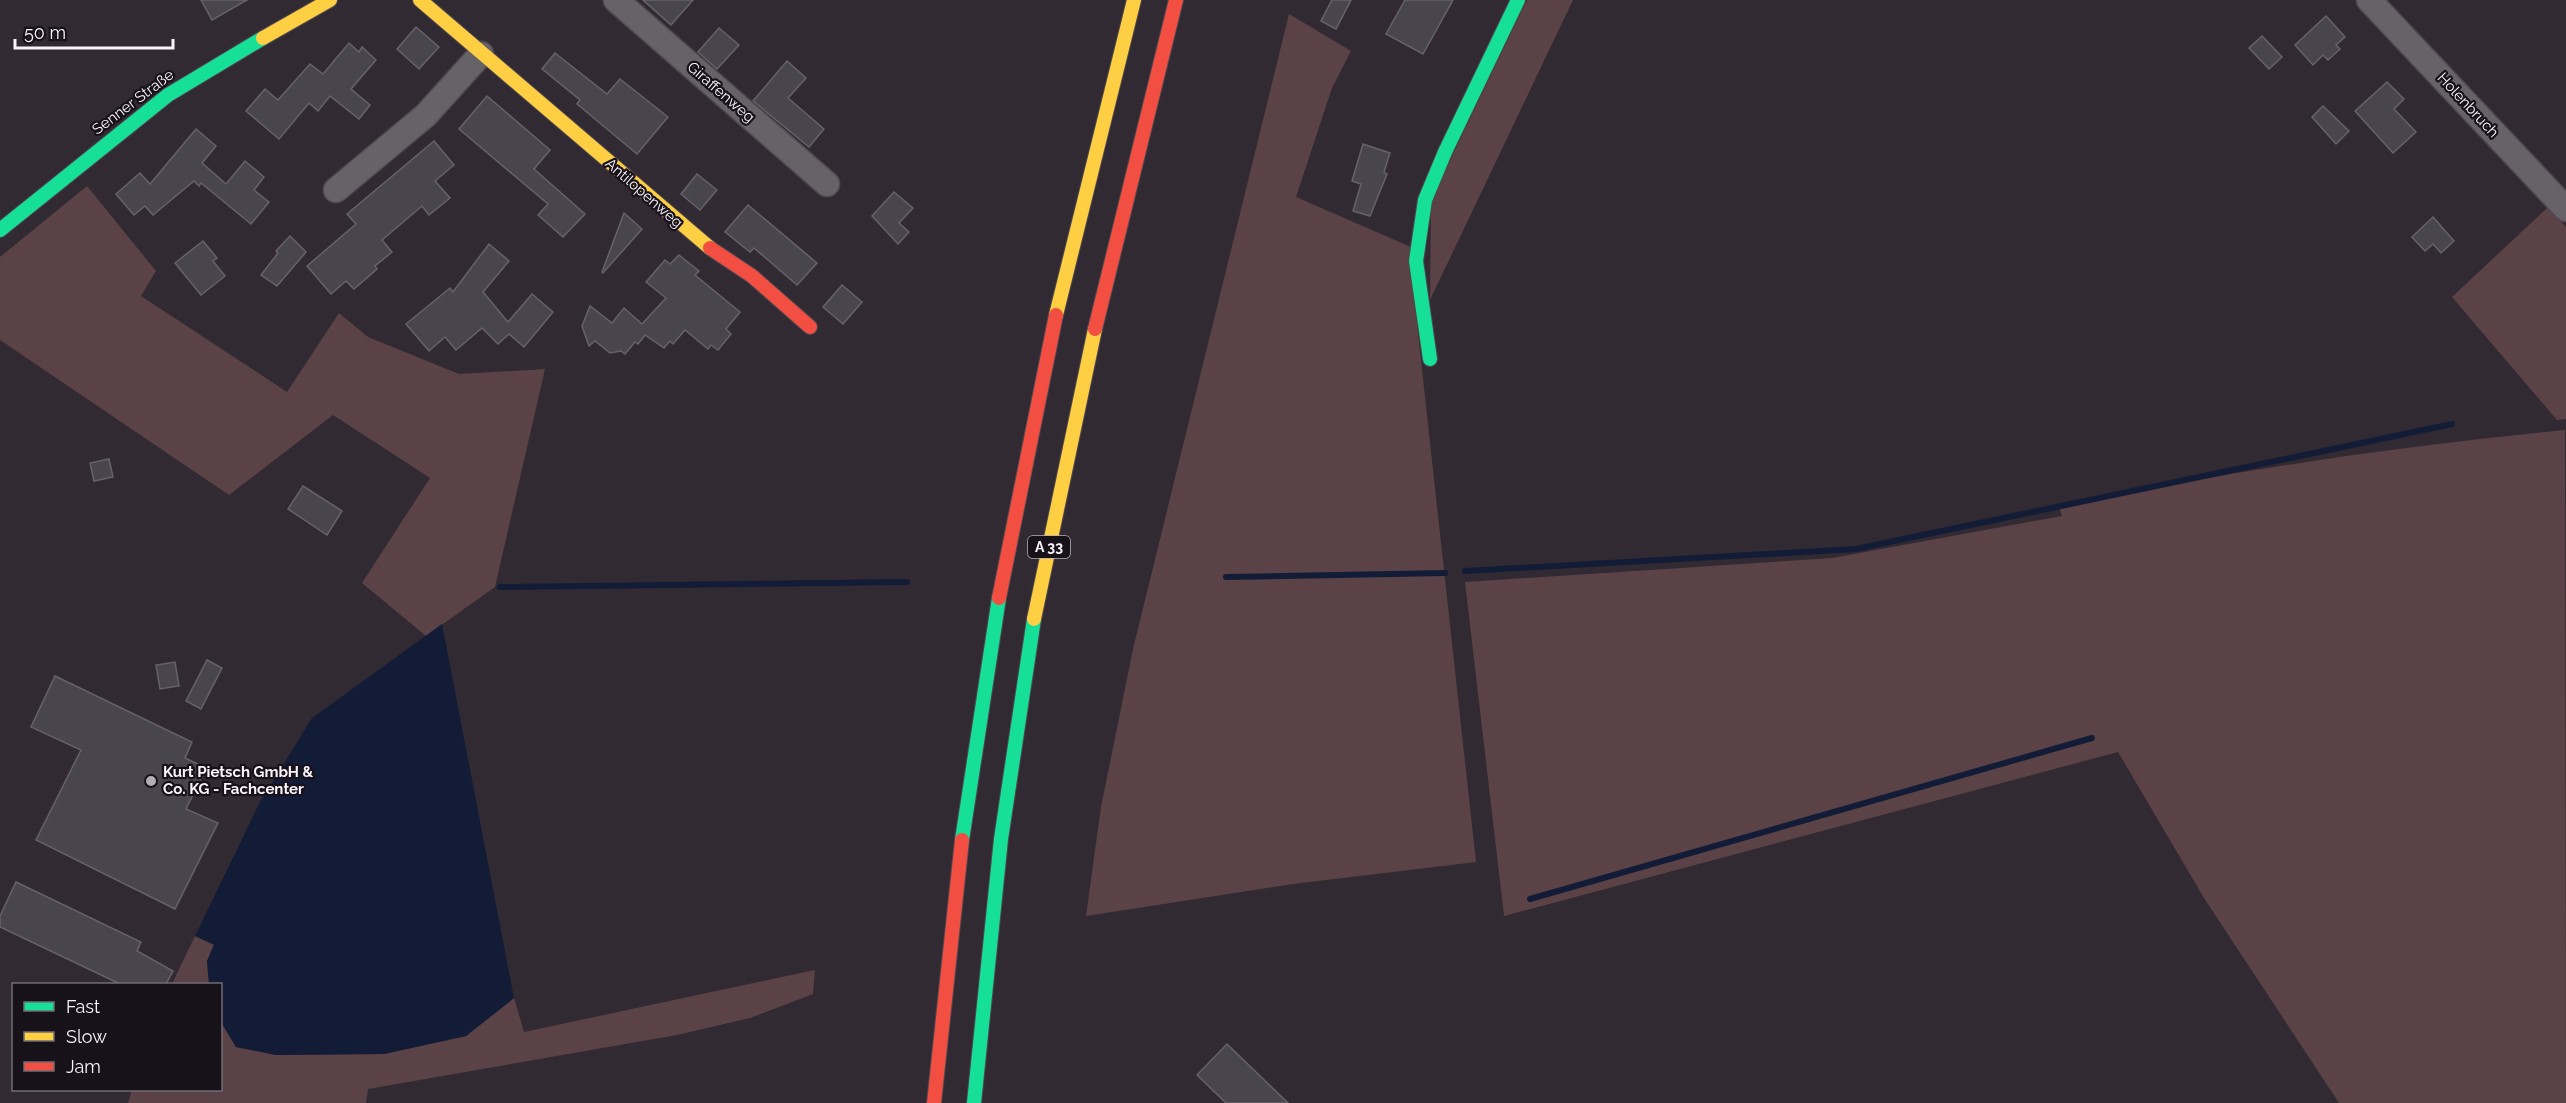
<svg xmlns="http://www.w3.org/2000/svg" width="2566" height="1103" font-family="Raleway,sans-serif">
  <rect width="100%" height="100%" fill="#312a32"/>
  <!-- green -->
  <g fill="#5b4246">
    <polygon points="1527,0 1573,0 1430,300 1431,200"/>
    <polygon points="1289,14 1351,51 1332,88 1296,197 1411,247 1410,260 1476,862 1293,884 1086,916 1101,807 1133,649"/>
    <polygon points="87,186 156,271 141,296 287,392 339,313 368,337 459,374 545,369 495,587 426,636 362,583 430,478 333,415 229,495 0,340 0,257"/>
    <polygon points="2548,207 2566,227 2566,419 2557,420 2452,297"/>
    <path d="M2565,430L2566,1103H2339L2204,898L2118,752L1504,916L1465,582L1832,558L2062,516L2059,507C2226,471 2395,447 2565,430Z"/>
    <polygon points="195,936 214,944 207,961 209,984 172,984"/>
    <polygon points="815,970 813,994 750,1018 677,1035 368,1089 366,1103 128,1103 132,1090 220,1090 221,1022 236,1047 276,1055 384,1054 466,1036 514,998 524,1032"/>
  </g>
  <!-- water -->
  <polygon fill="#131c37" points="442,624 514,998 466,1036 384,1054 276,1055 236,1047 221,1022 220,984 209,984 207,961 214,945 195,936 260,802 312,718"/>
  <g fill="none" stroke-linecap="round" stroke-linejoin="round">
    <!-- stream -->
    <g stroke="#131c37" stroke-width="6">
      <polyline points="1465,571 1856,549 2452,424"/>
      <polyline points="1226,577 1445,573"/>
      <polyline points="500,587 907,582"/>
      <polyline points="1530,899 2092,738"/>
    </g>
  </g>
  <!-- building -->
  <g fill="#49454d" stroke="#66626a" stroke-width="1.5">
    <polygon points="201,0 247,0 212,20"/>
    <polygon points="643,0 693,0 671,25"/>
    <polygon points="1332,0 1351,0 1336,29 1321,21"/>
    <polygon points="1405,0 1453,0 1423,54 1386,34"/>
    <polygon points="2326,16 2345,37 2336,45 2340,49 2328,60 2323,55 2313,65 2295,45"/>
    <polygon points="416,27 439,47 419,69 397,49"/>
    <polygon points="719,28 739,45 717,69 698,52"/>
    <polygon points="2262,36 2282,57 2269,69 2249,48"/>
    <polygon points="349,43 359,52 362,47 376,60 351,89 370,105 359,119 330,96 318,111 309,103 279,139 246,111 265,89 278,100 310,64 323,74"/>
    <polygon points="555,53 607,94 620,79 668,117 637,154 577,104 580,100 542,69"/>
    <polygon points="787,61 806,78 788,98 824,129 809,147 753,101"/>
    <polygon points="2387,82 2404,99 2394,109 2416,132 2393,153 2355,111"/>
    <polygon points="487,96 550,150 534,169 585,214 563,237 538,215 548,204 459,129"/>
    <polygon points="2323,106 2349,131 2336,144 2312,117"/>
    <polygon points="196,129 216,146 202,163 226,184 245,161 264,177 254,190 269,202 251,224 201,183 199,186 194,181 153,215 145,206 134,215 116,194 140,173 150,184"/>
    <polygon points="434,141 454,165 435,181 450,198 429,215 422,206 382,240 392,252 375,266 377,269 354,289 346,281 331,294 307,266 356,224 347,214"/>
    <polygon points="1363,144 1390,153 1384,172 1387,174 1370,216 1353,211 1361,184 1352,181"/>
    <polygon points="697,174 717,190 700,210 681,194"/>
    <polygon points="894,192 913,208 899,223 909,232 898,244 872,216"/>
    <polygon points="748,205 817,263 797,285 754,248 750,252 725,232"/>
    <polygon points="624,213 642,229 603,273 602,272"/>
    <polygon points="2433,217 2454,241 2441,253 2433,244 2425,251 2412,237"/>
    <polygon points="290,236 306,252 277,286 261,275 278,253 276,251"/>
    <polygon points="203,241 217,258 213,261 225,276 201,295 175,263"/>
    <polygon points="489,244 509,261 483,292 508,322 532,294 553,312 524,347 509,334 498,344 482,328 456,350 445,337 429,351 406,324 450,288 453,292"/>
    <polygon points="679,255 699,271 695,275 740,312 726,329 731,334 718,350 711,345 708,349 685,330 673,344 670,341 664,348 645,335 638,344 635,342 625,354 621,351 610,353 595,341 589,346 582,326 590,306 612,323 624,308 642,324 666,298 646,282 665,260 670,264"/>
    <polygon points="842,285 862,302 843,324 823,307"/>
    <polygon points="109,459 113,477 94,481 90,463"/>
    <polygon points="303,486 342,511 327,535 288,509"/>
    <polygon points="207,660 222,668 201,709 186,701"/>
    <polygon points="175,662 179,686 160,689 156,665"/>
    <polygon points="55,676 192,742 185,758 206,768 186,809 218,823 175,909 36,840 81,750 31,727"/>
    <polygon points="16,882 141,942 137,951 173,971 166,984 120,984 0,927 0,916"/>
    <polygon points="1227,1044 1288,1103 1226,1103 1197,1075"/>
  </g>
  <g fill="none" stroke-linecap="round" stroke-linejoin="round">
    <defs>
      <g id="street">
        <polyline points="616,0 827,184"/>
        <polyline points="2369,0 2566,209"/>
        <polyline points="336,190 426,115 481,54"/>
      </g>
      <g id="fast">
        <polyline points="0,230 168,95 263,38"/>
        <polyline points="1430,359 1416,261 1425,200 1445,152 1518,0"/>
        <polyline points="962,840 999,598"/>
        <polyline points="974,1103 1001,839 1034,619"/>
      </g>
      <g id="slow">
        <polyline points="420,0 710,248"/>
        <polyline points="263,38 330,0"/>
        <polyline points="1056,315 1134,0"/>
        <polyline points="1034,619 1095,329"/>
      </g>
      <g id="jam">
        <polyline points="710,248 752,276 810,327"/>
        <polyline points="1095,329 1176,0"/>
        <polyline points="999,598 1056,315"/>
        <polyline points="934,1103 962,840"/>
      </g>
    </defs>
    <!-- street casing -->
    <use href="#street" stroke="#4e484f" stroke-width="27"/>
    <!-- fast casing -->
    <use href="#fast" stroke="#4e484f" stroke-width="16"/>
    <!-- slow casing -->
    <use href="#slow" stroke="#4e484f" stroke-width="16"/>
    <!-- jam casing -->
    <use href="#jam" stroke="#4e484f" stroke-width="16"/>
    <!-- street -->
    <use href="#street" stroke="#676168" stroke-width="24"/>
    <!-- fast -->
    <use href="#fast" stroke="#16e098" stroke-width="14"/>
    <!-- slow -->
    <use href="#slow" stroke="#ffcf43" stroke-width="14"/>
    <!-- jam -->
    <use href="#jam" stroke="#f24e42" stroke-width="14"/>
  </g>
  <!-- markers -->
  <circle fill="#b4acb6" stroke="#171219" stroke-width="2" cx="151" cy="781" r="6"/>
  <g text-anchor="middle" stroke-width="4.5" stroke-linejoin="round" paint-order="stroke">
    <!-- shield labels -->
    <rect fill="#171219" stroke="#b6afb9" stroke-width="1.5" x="1028" y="536" width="42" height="22" rx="4.5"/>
    <g font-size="14" font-weight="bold" fill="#faf2fd">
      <text x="1049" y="552">A 33</text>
    </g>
    <!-- street labels -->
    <g font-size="15" fill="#faf2fd" stroke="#171219">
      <text transform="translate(721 92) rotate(41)" y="5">Giraffenweg</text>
      <text transform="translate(133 102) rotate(-37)" y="5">Senner Straße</text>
      <text transform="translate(2468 105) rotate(47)" y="5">Holenbruch</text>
      <text transform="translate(644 193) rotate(41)" y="5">Antilopenweg</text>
    </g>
    <!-- poi labels -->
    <g font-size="15" font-weight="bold" fill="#faf2fd" stroke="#171219" text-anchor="start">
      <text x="163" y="777">Kurt Pietsch GmbH &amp;<tspan x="163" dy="17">Co. KG - Fachcenter</tspan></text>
    </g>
  </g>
  <!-- legend -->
  <rect x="12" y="983" width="210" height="108" fill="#171219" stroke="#726c74" stroke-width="1.5"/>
  <rect x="24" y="1002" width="30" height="9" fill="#16e098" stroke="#726c74" stroke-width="1.5"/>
  <text x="66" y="1013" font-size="18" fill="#faf2fd">Fast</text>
  <rect x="24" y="1032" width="30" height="9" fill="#ffcf43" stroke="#726c74" stroke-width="1.5"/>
  <text x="66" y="1043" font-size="18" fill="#faf2fd">Slow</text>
  <rect x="24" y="1062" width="30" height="9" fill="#f24e42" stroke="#726c74" stroke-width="1.5"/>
  <text x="66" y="1073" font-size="18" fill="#faf2fd">Jam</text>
  <!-- scale -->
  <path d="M15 39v9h158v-9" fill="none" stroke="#faf2fd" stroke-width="3"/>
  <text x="24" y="39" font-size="18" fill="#faf2fd" stroke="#171219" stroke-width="4.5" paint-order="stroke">50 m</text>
</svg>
